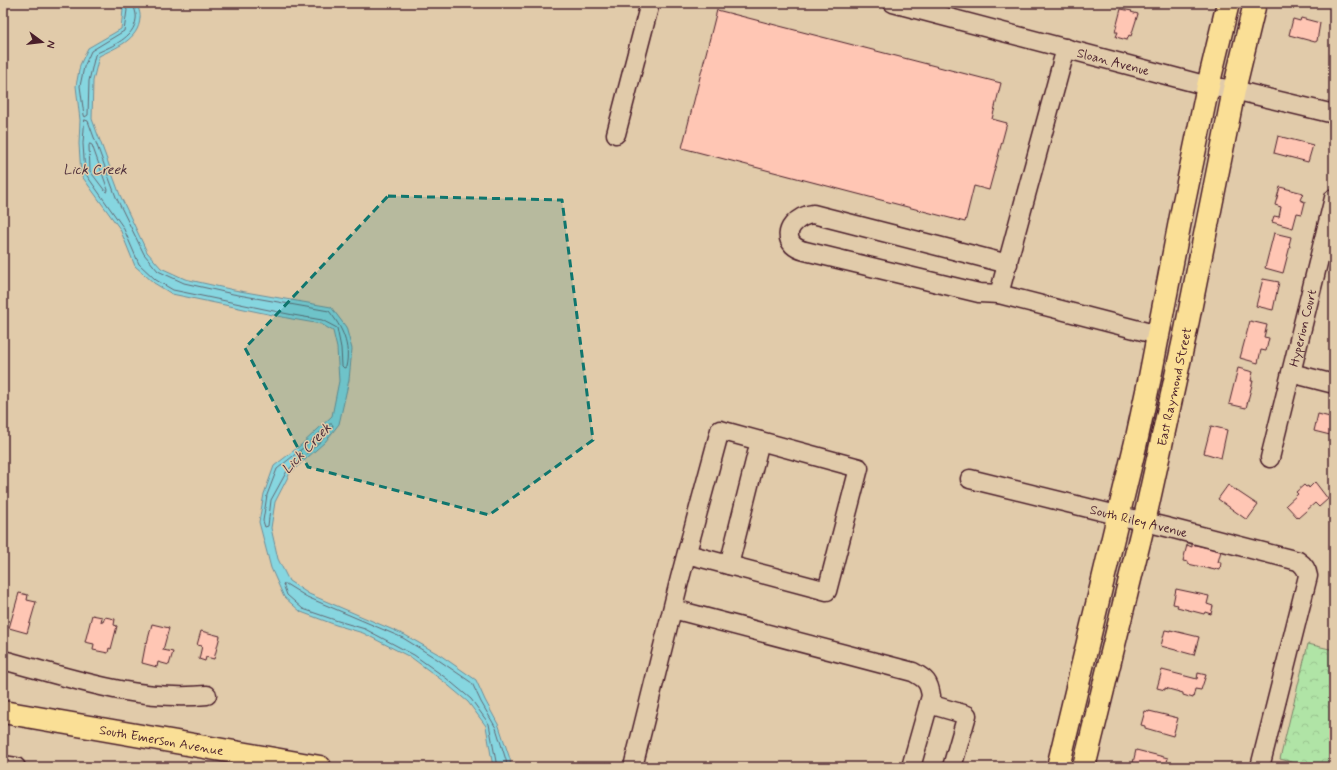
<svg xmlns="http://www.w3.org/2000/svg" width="1337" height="770" font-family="Mynerve,sans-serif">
  <defs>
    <pattern id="forest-crowns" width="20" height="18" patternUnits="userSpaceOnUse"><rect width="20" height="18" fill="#b0e4a6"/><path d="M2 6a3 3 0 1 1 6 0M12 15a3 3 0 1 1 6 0" fill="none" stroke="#99c38f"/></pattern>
  </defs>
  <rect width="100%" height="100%" fill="#e1cbaa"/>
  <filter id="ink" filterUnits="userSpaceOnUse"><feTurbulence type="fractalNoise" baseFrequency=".025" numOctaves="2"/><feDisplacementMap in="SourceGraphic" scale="8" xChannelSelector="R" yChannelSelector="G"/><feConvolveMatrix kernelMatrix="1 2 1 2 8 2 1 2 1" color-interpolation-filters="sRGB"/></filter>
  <g filter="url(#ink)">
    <!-- forest -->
    <polygon fill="url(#forest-crowns)" stroke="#7d8268" points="1308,644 1334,650 1334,767 1310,767 1280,759"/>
    <!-- water -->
    <path fill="#86d6e0" stroke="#6e8d98" d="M120,3H137C138,8 141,14 140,18C139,40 115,48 99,56L93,81L92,119L120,195L147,252L161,268L185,279L234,290L331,307L346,327L352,349L349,380L339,424L325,442L290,473L275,502L271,528L278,559L289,581L309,594L405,635L440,655L476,680L485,700L499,726L510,759L511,767H493L486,726L468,702L443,681L412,658L363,633L336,625L301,612L284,597L271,568L259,522L264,494L274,466L301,445L332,416L339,381L337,348L333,331L321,324L292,319L172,294L154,283L135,266L120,229L81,175L79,144L80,120L76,86L80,65L88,48L121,29L123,10Z"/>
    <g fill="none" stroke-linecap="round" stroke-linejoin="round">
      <!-- shore -->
      <g stroke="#626873" stroke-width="1">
        <path d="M124,3L127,10L124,31L91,51L84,67L80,86L84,115L85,117L88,115L89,81L95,55L97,53C112,46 134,38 136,19C137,14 134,8 133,3"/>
        <path d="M85,120L88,121L116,197L144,254L158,271L184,283L233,294L329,311C342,327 351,345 346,367L344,368L342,366L341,348L337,328L322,320L293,315L173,290L156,280L139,264L123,227L85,173L83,144Z"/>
        <polygon points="90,144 92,145 108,190 107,192 105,191 90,171 89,146"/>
        <polygon points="330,424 332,424 333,426 322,440 287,471 271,500 268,526 265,527 263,521 267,495 277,469 303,448"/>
        <polyline points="497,767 489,724 471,699 446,678 414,655 365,629 338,621 303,609 287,595 283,584 286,584 307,597 403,638 437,659 472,683 481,702 496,728 506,760 507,767"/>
      </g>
    </g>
    <!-- building -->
    <g fill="#ffc6b4" stroke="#4a1f2b">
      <polygon points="1121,9 1132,11 1131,12 1138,14 1131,36 1129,35 1127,40 1116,37 1118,32 1115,32"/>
      <polygon points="717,10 1001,83 992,119 1007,123 989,190 974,186 965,222 682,148"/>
      <polygon points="1301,18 1320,23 1317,41 1315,42 1289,35 1293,19 1300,21"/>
      <polygon points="1278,136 1313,145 1308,162 1274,153"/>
      <polygon points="1280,187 1303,193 1300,200 1305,202 1302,214 1297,213 1293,228 1272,222 1274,216 1279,217 1281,207 1275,205"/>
      <polygon points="1274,233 1291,237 1289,245 1290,246 1283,273 1265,268"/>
      <polygon points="1263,279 1279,282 1273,310 1256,306"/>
      <polygon points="1250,321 1267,325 1264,337 1269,338 1266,351 1261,350 1258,363 1240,358"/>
      <polygon points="1238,368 1253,372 1251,381 1253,381 1246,408 1229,404"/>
      <polygon points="1318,414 1334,418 1334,436 1314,431"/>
      <polygon points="1211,426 1227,430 1221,458 1204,453"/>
      <polygon points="1315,482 1328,499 1319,507 1315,503 1298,518 1286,505 1298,494 1296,492 1304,485 1306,487 1308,486 1309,488"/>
      <polygon points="1228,485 1258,505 1247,520 1218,499"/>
      <polygon points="1192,544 1221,551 1218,562 1221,562 1220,570 1216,569 1215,570 1188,564 1188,562 1183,561 1187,545 1192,547"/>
      <polygon points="1176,589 1209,596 1207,604 1213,606 1211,614 1205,612 1204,614 1177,607 1178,605 1173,604"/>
      <polygon points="19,593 28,595 27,600 36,602 27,633 9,628"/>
      <polygon points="92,615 102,617 101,622 103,622 105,617 115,619 114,625 117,626 111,649 109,648 108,653 93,650 94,644 85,642"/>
      <polygon points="152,624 169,628 163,650 173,652 169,665 158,662 157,667 142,663 146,642 147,643"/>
      <polygon points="1165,630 1170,631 1170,630 1199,637 1194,655 1161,646"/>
      <polygon points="201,631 220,636 214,659 206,657 205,661 199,659 202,646 197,645"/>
      <polygon points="1162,670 1197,679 1198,673 1206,675 1201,690 1195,689 1193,698 1183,695 1183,693 1165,688 1165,690 1157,688"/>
      <polygon points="1145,711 1149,712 1149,711 1178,718 1173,736 1145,728 1145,726 1141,725"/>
      <polygon points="1136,750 1168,758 1166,766 1169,767 1132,767"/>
    </g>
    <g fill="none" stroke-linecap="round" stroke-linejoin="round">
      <defs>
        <g id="minor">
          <path id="s1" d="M893,3L1208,86L1234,90L1334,114"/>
          <polyline points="616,134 650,3"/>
          <path d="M1008,264L813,214C799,215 780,231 793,245C796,248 801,250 805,251L979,293L999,294L1158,335"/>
          <polyline points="999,294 1066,48"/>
          <polyline points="1291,373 1334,384"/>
          <path id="s2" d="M1270,458L1334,198"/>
          <path id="s3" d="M970,479L1170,528L1298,561C1304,565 1307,569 1308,576L1260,767"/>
          <polyline points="729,565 760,441"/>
          <path d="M673,609L913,672C926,679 929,682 931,696L911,767"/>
          <path d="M3,660C71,678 136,702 207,695"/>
          <polyline points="929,704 967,715 952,767"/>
          <polyline points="3,765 16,767"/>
          <polyline points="633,767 680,578 720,430 859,468 827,591 687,554"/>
        </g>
        <g id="major">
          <path id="s4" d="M3,712L320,767"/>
          <polyline points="1058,767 1136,442 1150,377 1181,216 1208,86 1228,3"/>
          <path id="s5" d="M1084,767L1144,522L1159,454L1185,335L1234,90L1255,3"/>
        </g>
      </defs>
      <!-- minor casing -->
      <use href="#minor" stroke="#4a1f2b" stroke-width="21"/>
      <!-- major casing -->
      <use href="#major" stroke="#4a1f2b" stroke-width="25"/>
      <!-- minor -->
      <use href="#minor" stroke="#e1cbaa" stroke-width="18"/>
      <!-- major -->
      <use href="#major" stroke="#fadf96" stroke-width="22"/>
    </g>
  </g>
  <!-- marked area -->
  <path fill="#0f766e" fill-opacity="0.2" stroke="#0f766e" stroke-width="3" stroke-dasharray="8 5" stroke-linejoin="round" d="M388,196L562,200L593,440L489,515L308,467L245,348Z"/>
  <g text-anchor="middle" stroke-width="3" stroke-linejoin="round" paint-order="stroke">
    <!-- street labels -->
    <g font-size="13" fill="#4a1f2b" stroke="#e1cbaa">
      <text dy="5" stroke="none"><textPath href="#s1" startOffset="228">Sloan Avenue</textPath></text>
      <text dy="5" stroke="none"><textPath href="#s2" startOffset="134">Hyperion Court</textPath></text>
      <text dy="5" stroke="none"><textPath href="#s5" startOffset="391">East Raymond Street</textPath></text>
      <text dy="5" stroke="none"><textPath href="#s3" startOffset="174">South Riley Avenue</textPath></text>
      <text dy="5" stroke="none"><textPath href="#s4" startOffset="161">South Emerson Avenue</textPath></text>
    </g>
    <!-- water labels -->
    <g font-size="14" font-style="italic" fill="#50313d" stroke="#e1cbaa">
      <text x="95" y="174">Lick Creek</text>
      <text transform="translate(306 448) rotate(-46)" y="5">Lick Creek</text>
    </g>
  </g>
  <!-- margin -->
  <rect width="1337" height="770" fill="none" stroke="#e1cbaa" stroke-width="16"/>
  <rect x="8" y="8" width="1321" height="754" fill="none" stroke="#4a1f2b" stroke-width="1.5" filter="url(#ink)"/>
  <!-- north arrow -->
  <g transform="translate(42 42) rotate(105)" stroke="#e1cbaa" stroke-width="3" paint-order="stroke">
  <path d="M0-3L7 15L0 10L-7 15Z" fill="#4a1f2b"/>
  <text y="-6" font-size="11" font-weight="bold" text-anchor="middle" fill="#4a1f2b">N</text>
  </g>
</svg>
